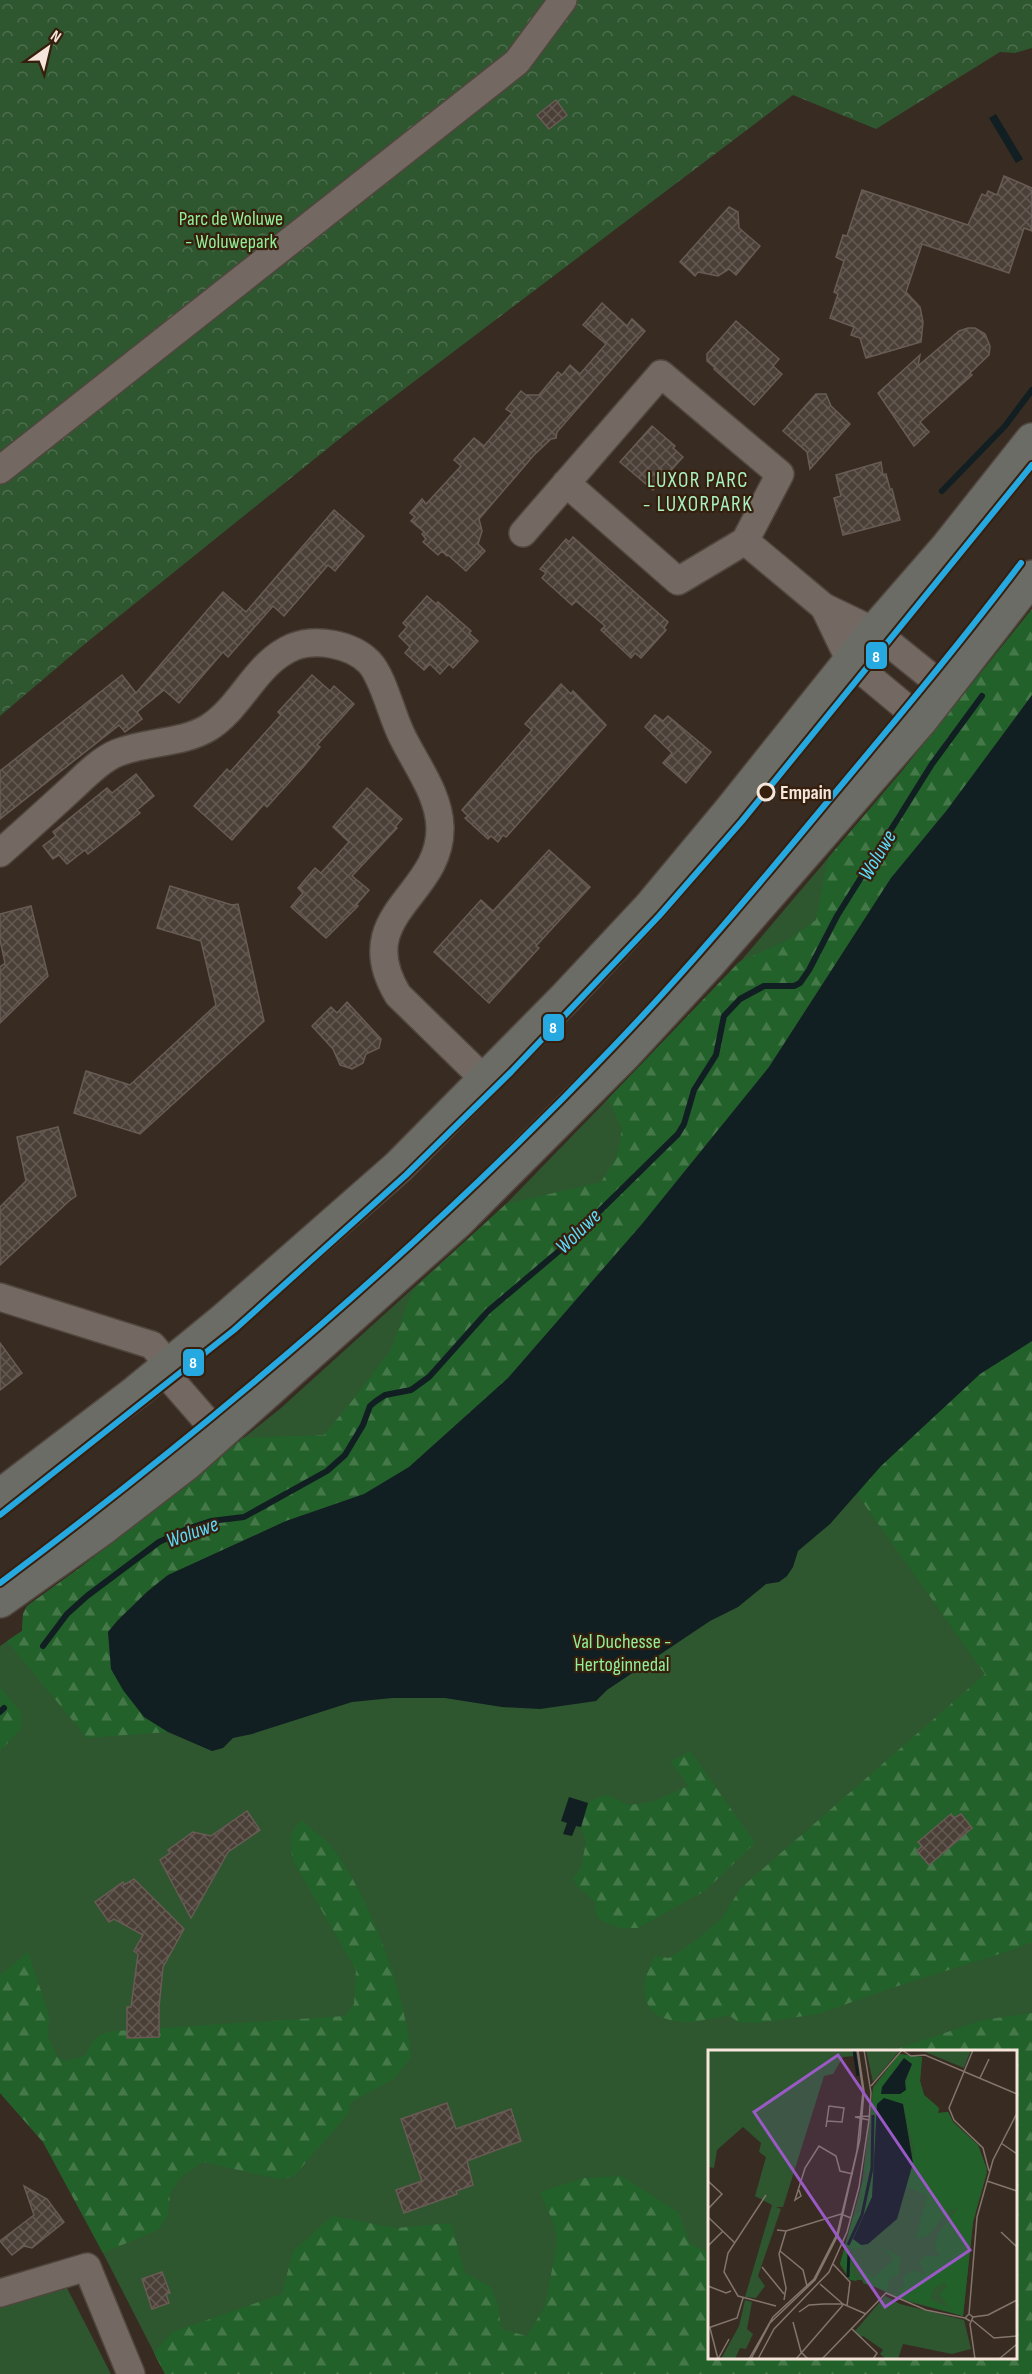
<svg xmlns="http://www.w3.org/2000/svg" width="1032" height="2374" font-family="'Sofia Sans Condensed',sans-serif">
  <defs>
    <pattern id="forest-firs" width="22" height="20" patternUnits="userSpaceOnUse" patternTransform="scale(1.5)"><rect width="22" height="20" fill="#23612a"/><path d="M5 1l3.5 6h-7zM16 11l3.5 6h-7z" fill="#447848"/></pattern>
    <pattern id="park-crowns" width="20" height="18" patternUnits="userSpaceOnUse" patternTransform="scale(1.5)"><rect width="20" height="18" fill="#2e562f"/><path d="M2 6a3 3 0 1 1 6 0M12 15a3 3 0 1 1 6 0" fill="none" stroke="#4d6e4d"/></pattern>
    <pattern id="building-cross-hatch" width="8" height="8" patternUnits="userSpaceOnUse" patternTransform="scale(1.5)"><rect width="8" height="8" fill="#4b4038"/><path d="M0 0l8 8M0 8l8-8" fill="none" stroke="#665b54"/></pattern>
  </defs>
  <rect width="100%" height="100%" fill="#382b22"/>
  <!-- green -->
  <g fill="#2e562f" fill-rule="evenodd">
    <path d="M1032,609V2374H165L103,2253L43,2142L0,2093V1646L22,1631L23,1614L27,1606L81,1567L281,1408L506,1204L734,969L902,771ZM710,2052H1016V2358H710Z"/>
    <polygon points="65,2284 111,2374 0,2374 0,2303"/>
  </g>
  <!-- forest -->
  <g fill="url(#forest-firs)">
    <polygon points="1032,609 1032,695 947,810 891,878 769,1067 642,1224 508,1378 409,1467 364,1494 286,1521 168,1575 148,1591 118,1620 108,1632 144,1717 168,1732 87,1738 7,1641 22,1631 23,1614 27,1606 81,1567 243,1438 324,1435 356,1396 390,1351 413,1290 506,1204 601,1182 616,1159 622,1129 608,1099 739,962 788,940 816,920 828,858 902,771"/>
    <path d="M1032,1341V1942L1006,1952L898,1986L818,2014L757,2023L738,2022L730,2016C716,2016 703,2022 689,2022C642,2022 635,1992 655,1956L669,1958L695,1941L721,1919L741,1888L985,1674L857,1494L881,1466L980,1374Z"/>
    <polygon points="0,1687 21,1712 21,1729 0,1751"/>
    <polygon points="690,1751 755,1843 705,1891 638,1928 620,1928 600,1920 594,1910 596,1903 577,1886 573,1878 581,1868 586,1842 581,1827 588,1803 596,1798 608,1795 629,1805 652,1802 688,1786 683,1777 670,1762"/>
    <path d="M302,1820C313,1831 330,1842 338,1855C373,1907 406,1995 411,2057L394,2079L351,2102L348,2114L293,2177L278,2179L203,2162L181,2177L170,2193L168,2215L158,2230L103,2253L43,2142L0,2093V1975L28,1952L49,2015L48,2036L57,2057L65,2061L85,2056C94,2038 96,2034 115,2031L345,2016L354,2004L356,1970L294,1862C289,1847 288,1831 302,1820Z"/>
    <polygon points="1032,2013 1032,2374 165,2374 154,2353 172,2332 282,2294 293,2251 332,2216 396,2228 451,2223 465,2273 491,2287 498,2305 501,2329 527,2336 545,2306 557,2244 554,2224 540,2192 584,2178 621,2176 678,2212 690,2244 709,2253 710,2358 1016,2358 1016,2052 891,2051 983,2020"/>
  </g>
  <!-- park -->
  <polygon fill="url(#park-crowns)" points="0,0 1032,0 1032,48 1015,53 1000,52 876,129 793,95 358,424 86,643 0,716"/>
  <!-- water -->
  <g fill="#111e22">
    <polygon points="996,114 1023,159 1016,163 989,118"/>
    <polygon points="1032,695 1032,1341 980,1374 881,1466 830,1524 798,1551 793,1567 787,1576 779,1582 766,1584 738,1607 710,1621 607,1690 596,1701 540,1709 502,1707 445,1698 392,1698 352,1702 252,1734 233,1738 223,1748 212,1751 168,1732 144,1717 123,1690 111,1669 108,1632 118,1620 148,1591 168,1575 286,1521 364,1494 409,1467 508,1378 642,1224 769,1067 891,878 947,810"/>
    <polygon points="569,1797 588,1803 581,1827 576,1826 572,1836 563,1834 567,1823 561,1821"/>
  </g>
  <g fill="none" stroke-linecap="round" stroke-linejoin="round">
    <!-- stream -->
    <g stroke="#111e22" stroke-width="6">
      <polyline points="942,491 1005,426 1032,390"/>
      <polyline points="43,1646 67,1614 87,1596 159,1542 187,1529 211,1521 244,1517 327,1471 345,1455 363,1425 370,1406 376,1401 385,1395 411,1390 429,1377 488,1311 559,1251 678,1134 684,1124 694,1090 716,1055 724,1016 740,999 764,986 794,986 800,983 809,970 837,916 932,764 982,696"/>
      <polyline points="0,1712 4,1708"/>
    </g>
  </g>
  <!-- building -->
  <g fill="url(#building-cross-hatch)" stroke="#685c55" stroke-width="1.5">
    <polygon points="556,100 567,115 549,129 537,115"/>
    <polygon points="1004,176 1032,188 1032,231 1024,228 1009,273 922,244 906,292 920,307 923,322 921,342 866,358 860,338 851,335 854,327 830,318 838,294 834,292 844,261 836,257 843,235 847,236 862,190 968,225 982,194 986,196 988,191 997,195"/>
    <polygon points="729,207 738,212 739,228 760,246 736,275 729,269 718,276 698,272 695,276 680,262"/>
    <polygon points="602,303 627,326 632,319 645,331 557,432 556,438 551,439 534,455 479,519 482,531 478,544 485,551 466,571 448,555 447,556 442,551 438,555 423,542 426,539 422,534 424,532 411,521 415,517 410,513 422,499 426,504 461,466 454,460 474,438 484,446 512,413 506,409 521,391 526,395 539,395 558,372 562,375 570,365 580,374 606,344 583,325"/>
    <polygon points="736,321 779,359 773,366 782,374 754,405 714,369 715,368 707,361 707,354"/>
    <polygon points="968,328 975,328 985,334 990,346 989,355 970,373 972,375 920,422 929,432 914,446 878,393 920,355 918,366 959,331"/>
    <polygon points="816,394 826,394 831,406 850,424 810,469 807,452 783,431"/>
    <polygon points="652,426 675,446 673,448 683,457 653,490 620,462"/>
    <polygon points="881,462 883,475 886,474 890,489 892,489 900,520 843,535 834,498 841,496 836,475"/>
    <polygon points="334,510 364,536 335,571 328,565 284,616 273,606 228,657 223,652 179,703 164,690 137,712 142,719 125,732 119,725 118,726 0,819 0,771 122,675 136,693 223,592 246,612"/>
    <polygon points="573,537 668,622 664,628 666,630 641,658 635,653 631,658 601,630 605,626 576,601 572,605 542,578 546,573 540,569 566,539 569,542"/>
    <polygon points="427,596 436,604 438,602 471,631 469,633 478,641 453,668 449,664 440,674 430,664 424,670 405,653 410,647 399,636 407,627 403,623"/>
    <polygon points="312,675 330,691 334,686 354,704 317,745 320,747 304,766 267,807 264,804 232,840 194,806 227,769 230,772 281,715 278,712"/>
    <polygon points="561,684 571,694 573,691 606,725 506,837 503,835 498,842 491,836 488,839 465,818 468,816 462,810 532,730 525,724"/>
    <polygon points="655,715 663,721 668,716 711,752 686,783 663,763 672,753 645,727"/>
    <polygon points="136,774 154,796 137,810 140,813 88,854 85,850 67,864 59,855 53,859 43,846 56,836 53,832 107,788 112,793"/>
    <polygon points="367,788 402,819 395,827 397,828 352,876 369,890 356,905 358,906 326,938 291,907 303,893 298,888 315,868 321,873 349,842 333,827"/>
    <polygon points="549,850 590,887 536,946 539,948 489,1003 434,952 481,900 493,911"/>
    <polygon points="170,886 232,905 238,904 264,1021 140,1134 74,1113 86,1071 130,1085 216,1005 201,941 157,928"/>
    <polygon points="31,906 48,976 0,1023 0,967 5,963 0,940 0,914"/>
    <polygon points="347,1002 381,1039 379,1048 366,1054 363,1063 352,1069 340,1065 333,1049 312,1026 331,1007 337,1013"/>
    <polygon points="58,1127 76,1196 69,1201 0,1265 0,1207 26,1181 17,1137"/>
    <polygon points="0,1343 22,1373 0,1390"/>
    <polygon points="247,1811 260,1830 228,1852 191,1918 160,1860 170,1853 168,1850 193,1832 211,1836"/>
    <polygon points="951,1814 954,1818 961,1814 972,1828 929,1865 917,1851 922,1846 918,1842"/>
    <polygon points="134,1879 184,1929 163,1967 159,2007 159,2037 127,2038 127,2007 131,2007 138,1954 134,1951 143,1935 114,1919 109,1922 95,1902 123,1882 124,1885"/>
    <polygon points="447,2103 456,2129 511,2109 521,2141 467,2161 473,2185 456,2191 457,2194 404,2213 396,2190 422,2181 401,2119"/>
    <polygon points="24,2186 47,2199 64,2222 32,2248 24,2246 12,2255 0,2241 34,2215"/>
    <polygon points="162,2272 170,2293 166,2294 169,2303 152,2309 142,2279"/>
  </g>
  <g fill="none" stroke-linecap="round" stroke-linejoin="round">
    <defs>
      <g id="minor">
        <polyline points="0,470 517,62 563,0"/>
        <polyline points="523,533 661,374 780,474 745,541 678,581 566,483"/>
        <polyline points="745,541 824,607"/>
        <polyline points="921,720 850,661 824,607 874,631 946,689"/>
        <path d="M0,853C24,832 47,811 71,789C84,777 100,760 117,753C146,741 181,744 208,728C242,707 255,663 293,647C316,638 351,644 369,662C383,676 392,717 402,736C416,765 439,794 440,827C442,896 349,914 398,995L485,1080"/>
        <polyline points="0,1297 152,1345 169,1365 172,1381 219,1435"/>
        <polyline points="0,2293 87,2267 131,2374"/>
      </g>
      <g id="major">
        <polyline points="0,1496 136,1392 225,1319 398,1167 565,998 650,907 730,811 874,631 948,546 1032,440"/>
        <polyline points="0,1601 103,1528 186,1464 456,1223 624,1055 710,962 921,720 1032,577"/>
      </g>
    </defs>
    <!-- minor casing -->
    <use href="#minor" stroke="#51463e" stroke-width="30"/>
    <!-- major casing -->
    <use href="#major" stroke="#51463e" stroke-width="36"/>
    <!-- minor -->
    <use href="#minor" stroke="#736962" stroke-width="27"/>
    <!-- major -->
    <use href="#major" stroke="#6c6c66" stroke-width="33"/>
    <defs>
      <g id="tram-1">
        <polyline points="0,1515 234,1330 406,1175 511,1072 659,916 742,821 1032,465"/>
        <path d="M0,1583C218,1420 425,1244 613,1047C687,970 756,888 824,806C891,726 958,646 1021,563"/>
      </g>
    </defs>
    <!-- tram-1 casing -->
    <use href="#tram-1" stroke="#371f0e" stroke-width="10"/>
    <!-- tram-1 -->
    <use href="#tram-1" stroke="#26a8e0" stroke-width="6"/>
  </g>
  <!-- markers -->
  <circle fill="#371f0e" stroke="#f5e5da" stroke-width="3" cx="766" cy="792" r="8"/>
  <g text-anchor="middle" stroke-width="4.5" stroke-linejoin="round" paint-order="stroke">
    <!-- park labels -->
    <g font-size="20" fill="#91ef98" stroke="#371f0e">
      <text x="231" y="225">Parc de Woluwe<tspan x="231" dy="23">- Woluwepark</tspan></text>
      <text x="622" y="1648">Val Duchesse -<tspan x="622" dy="23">Hertoginnedal</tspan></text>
    </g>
    <!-- stop labels -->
    <g font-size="20" font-weight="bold" fill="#f5e5da" stroke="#371f0e" text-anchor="start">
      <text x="780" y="799">Empain</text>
    </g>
    <!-- neighbourhood labels -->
    <g font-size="21" letter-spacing="1.5" fill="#a8f2c1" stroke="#371f0e">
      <text x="698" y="487">LUXOR PARC<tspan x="698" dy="24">- LUXORPARK</tspan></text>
    </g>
    <!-- water labels -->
    <g font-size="21" font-style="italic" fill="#5bdbfb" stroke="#371f0e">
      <text transform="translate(877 855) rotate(-59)" y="7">Woluwe</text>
      <text transform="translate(578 1231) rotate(-44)" y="7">Woluwe</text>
      <text transform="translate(192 1532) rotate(-20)" y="7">Woluwe</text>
    </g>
  </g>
  <!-- overview -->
  <g transform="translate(708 2050)">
    <rect width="309" height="309" fill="#382b22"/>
    <path d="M191,4L214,7L212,31L216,45L231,58L230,63L240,62L245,72L270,95L279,123L265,172L255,266L194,250L153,230H143L132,214L154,133L165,37ZM177,246L192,254L256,270L263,299L244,304L195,294L190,309H178L172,304L175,300L155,286L152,288L147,281Z" fill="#2e562f"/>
    <path d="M191,4L214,7L212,31L216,45L231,58L230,63L240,62L245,72L270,95L279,119L265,172L255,266L189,247L196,235V226L206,220L218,225L211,212L217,206H232L226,197L230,184L250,158L241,160L220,186L208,189L219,145L199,137L206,100L195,54H169L164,147L145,189L155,195L149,200L137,196L145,167L152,162L154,133L161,126L156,119L164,93L165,39ZM194,8L204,14L197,35H175L185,26ZM237,232L239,237L232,244L241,258L222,249L226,238ZM171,195L193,208L190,225L182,228L179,241L155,233L156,221L165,228L186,209ZM136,200L143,203V222L149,231L142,230L132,214Z" fill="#23612a" fill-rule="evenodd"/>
    <path d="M0,0H147V6L135,7L125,24L116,26L75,157H68L73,159L50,226L57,236L48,248L37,247L64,155L47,146L58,107L51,102L53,93L35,77L9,100L6,118L0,117ZM158,0H192L165,32ZM198,0H263L256,18L217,2ZM37,250L44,252L39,279L45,284L38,299L32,298L27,309H13L31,276Z" fill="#2e562f"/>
    <path d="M196,8L204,14L197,31L198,40L192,44H173L174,37ZM176,48L195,54L205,113L189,169L160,194L153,195L145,189L164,147L169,54Z" fill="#111e22"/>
    <path fill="none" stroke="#111e22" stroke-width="3" d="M146,0L150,26M140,195L154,165L164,118L165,65M140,227L141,202"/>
    <path fill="none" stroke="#84756c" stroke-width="1.5" d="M194,0L203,6L217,5L309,44M265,0L241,58L246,70L275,98L281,121M272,28L281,9M163,36L194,0M161,66L147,67L161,70M118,77L121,56L136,58L134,72L119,71M293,93L309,104M0,131L14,144L0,159M279,131L309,141M91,140L93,146L87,150L97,118L111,96L128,106L132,121L145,124M58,145L20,203L16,222L30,246L68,256M0,167L27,193M69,180L78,181L133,164L143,168M293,182L309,197M0,196L15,181M72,201L95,220L99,236M125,214L142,232L139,256M54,217L76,244M112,234L135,254M0,236L18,243L23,241M76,250L78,238L71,204L78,181M91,262L101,255L116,254H135L158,264M261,264L265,267L262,274L267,309M265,267L280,265L309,250M264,270L286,288L309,286M262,271L257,268L261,264L269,167L285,110L309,63M85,272L93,302L100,309M0,278L29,268L35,248M2,278L10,309M144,279L169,303L165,309M10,309L21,289M41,309L65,267L106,229L129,184L149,101L155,41L149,0M43,309L62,273L107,230L130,185L152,89L156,41L150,0M50,309L66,279L121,222L139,182L151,137L161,70L163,43L156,0M88,309L135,255M114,309L178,243L218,260L257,268M291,309L309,294"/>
    <path fill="#9a5ac6" fill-opacity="0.15" stroke="#9a5ac6" stroke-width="3" d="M130,5L262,200L177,257L46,62Z"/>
    <rect width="309" height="309" fill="none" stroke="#f5e5da" stroke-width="3"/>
  </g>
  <g stroke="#371f0e" stroke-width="2">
    <rect x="865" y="641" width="23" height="29" rx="6" fill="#26a8e0"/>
    <rect x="542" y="1013" width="23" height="29" rx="6" fill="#26a8e0"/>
    <rect x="182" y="1348" width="23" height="29" rx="6" fill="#26a8e0"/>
  </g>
  <g font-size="16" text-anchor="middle" font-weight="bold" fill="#fff">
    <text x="876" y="662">8</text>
    <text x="553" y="1033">8</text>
    <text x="193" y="1368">8</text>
  </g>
  <!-- north arrow -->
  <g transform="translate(48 48) rotate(34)" stroke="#371f0e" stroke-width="4.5" paint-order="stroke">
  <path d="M0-4.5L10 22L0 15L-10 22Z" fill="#f5e5da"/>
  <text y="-9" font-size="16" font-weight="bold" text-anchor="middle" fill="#f5e5da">N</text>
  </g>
</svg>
